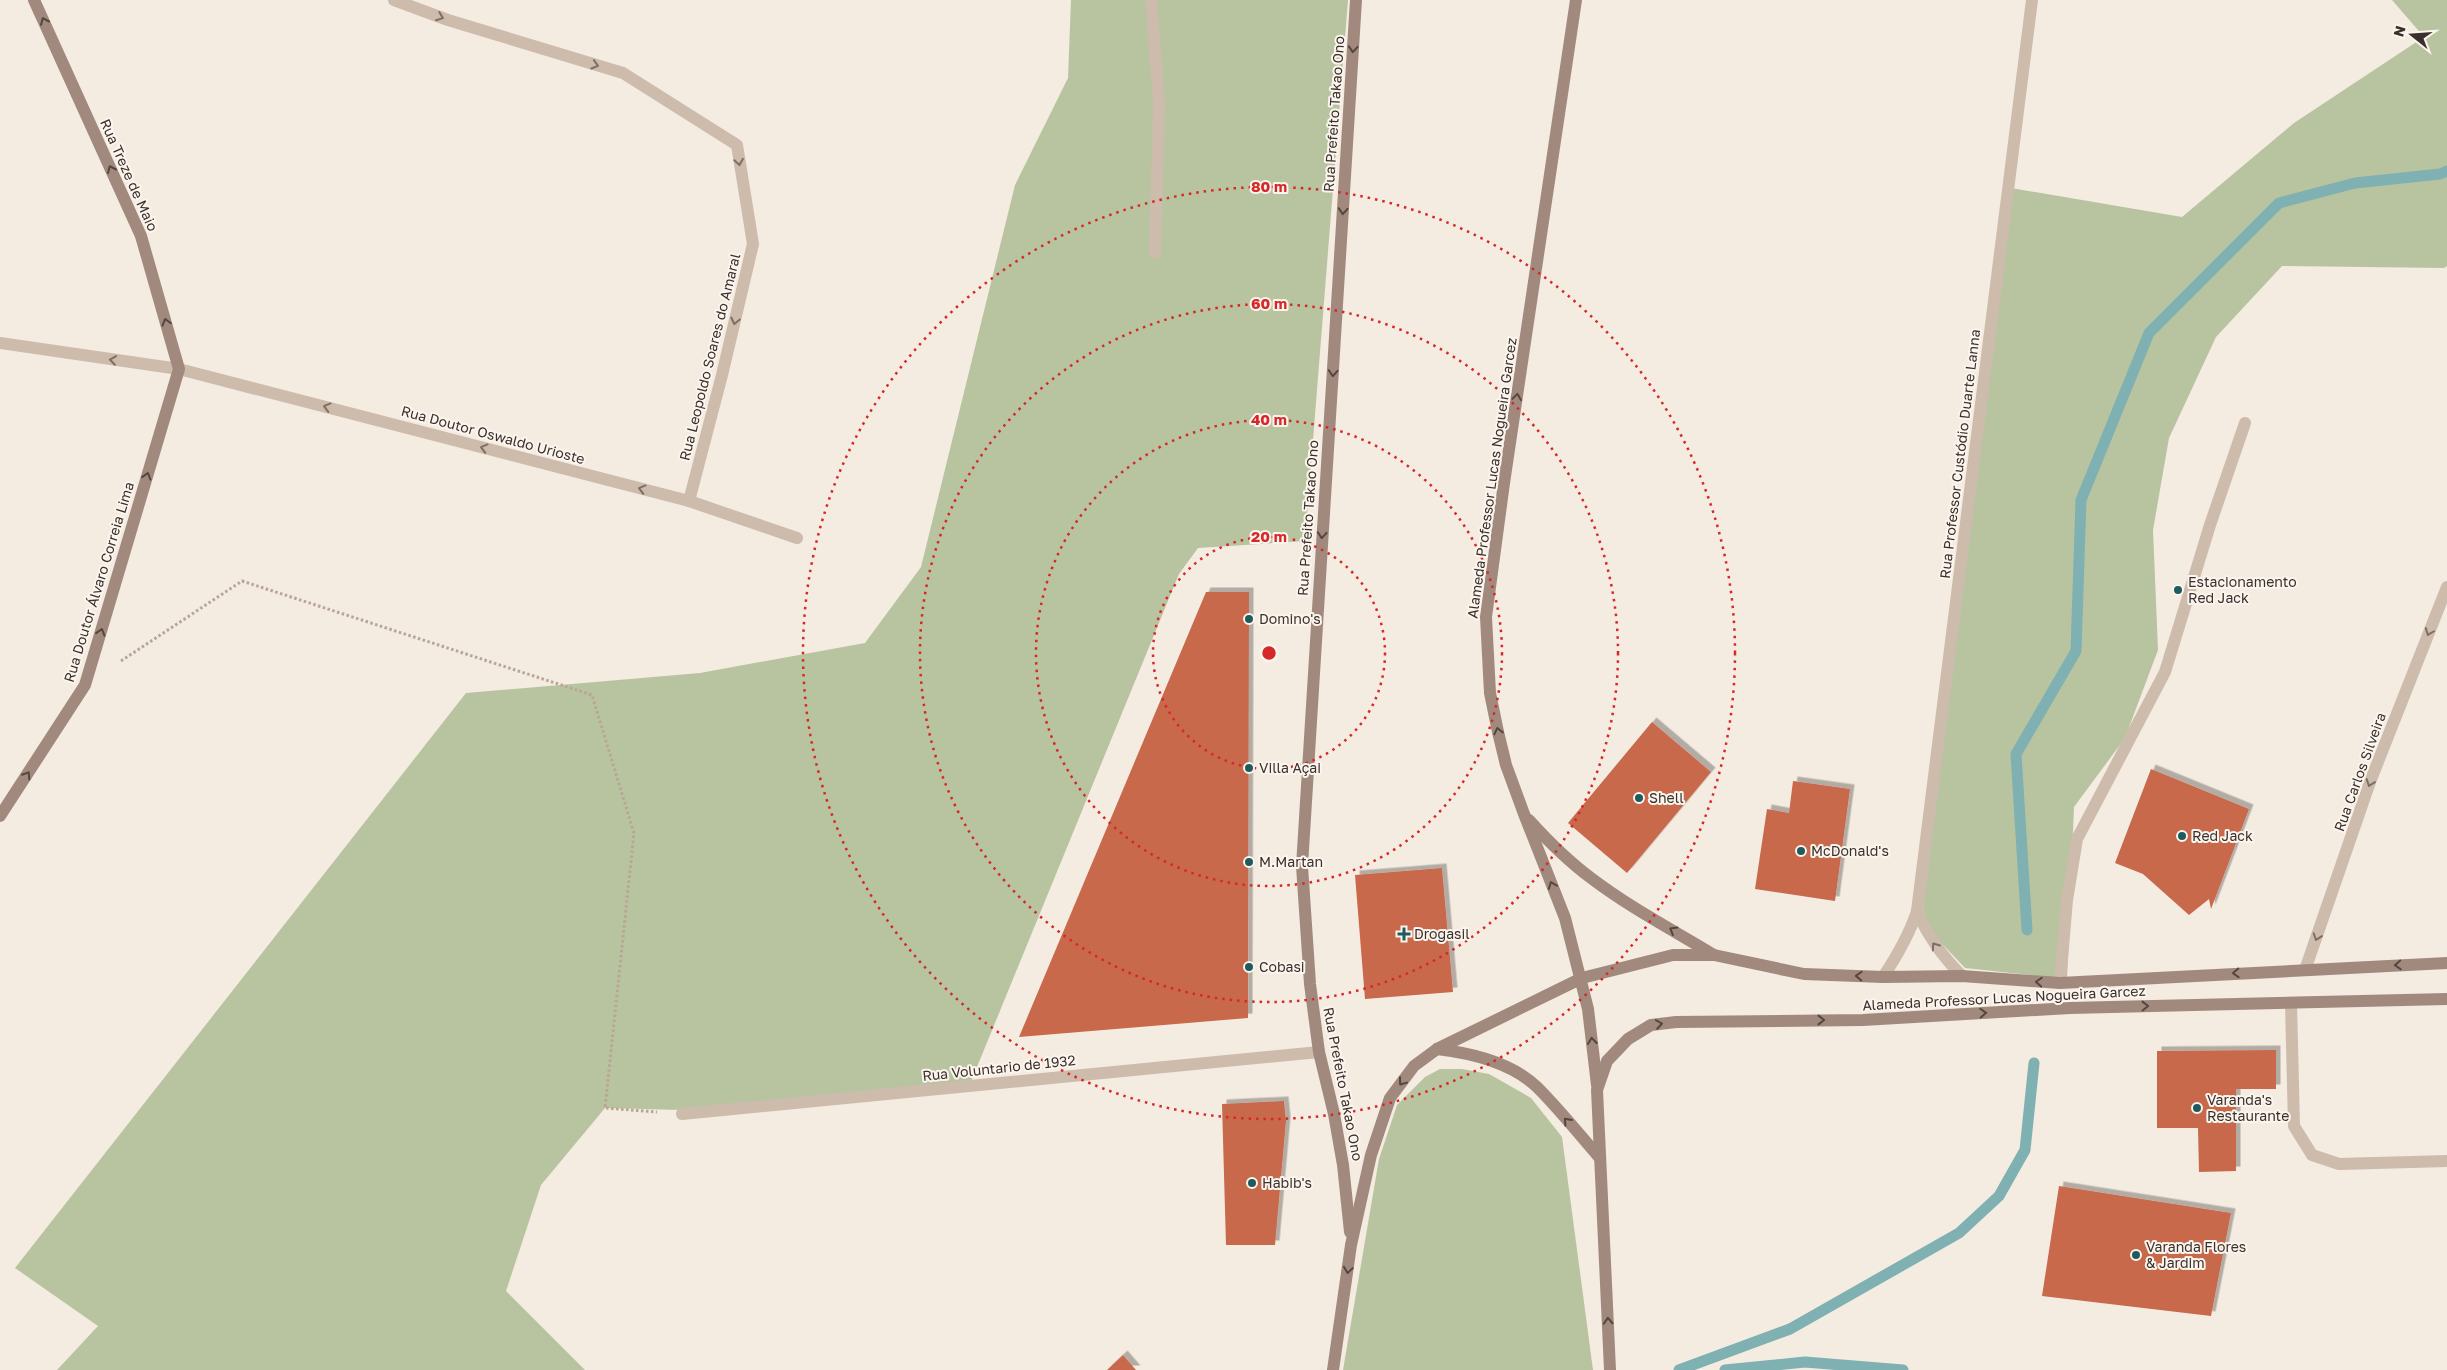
<svg xmlns="http://www.w3.org/2000/svg" width="2447" height="1370" font-family="'Golos Text',sans-serif">
  <defs>
    <filter id="shadow"><feDropShadow dx="4.5" dy="-4.5" stdDeviation="0" flood-color="#0004"/></filter>
  </defs>
  <rect width="100%" height="100%" fill="#f4ebe1"/>
  <!-- green -->
  <g fill="#b8c4a0">
    <polygon points="1071,0 1348,0 1305,541 1198,548 1179,574 970,1084 682,1110 605,1108 541,1185 506,1291 585,1370 57,1370 98,1326 15,1268 466,693 700,673 865,643 921,567 1015,185 1068,78"/>
    <polygon points="2392,0 2447,0 2447,266 2444,268 2282,266 2216,337 2169,438 2153,530 2158,650 2125,738 2074,807 2067,979 1965,968 1931,932 1923,909 2011,188 2182,217 2294,123 2424,37"/>
    <polygon points="1440,1069 1462,1069 1489,1074 1519,1091 1531,1098 1562,1137 1593,1370 1343,1370 1379,1159 1397,1105 1425,1077"/>
  </g>
  <g fill="none" stroke-linecap="round" stroke-linejoin="round">
    <!-- stream -->
    <g stroke="#7fb0b2" stroke-width="11">
      <polyline points="2027,930 2016,754 2076,651 2081,500 2149,333 2279,203 2355,183 2440,174 2447,171"/>
      <polyline points="1679,1370 1790,1329 1959,1233 1999,1196 2025,1150 2034,1063"/>
      <polyline points="1725,1370 1805,1362 1903,1370"/>
    </g>
  </g>
  <!-- building -->
  <g fill="#c8694b" filter="url(#shadow)">
    <polygon points="1206,592 1249,592 1248,1018 1019,1037"/>
    <polygon points="1652,722 1711,772 1627,873 1568,823"/>
    <polygon points="2151,769 2249,809 2211,909 2209,899 2189,915 2143,874 2115,863"/>
    <polygon points="1793,781 1850,789 1835,901 1755,889 1767,809 1789,813"/>
    <polygon points="1442,868 1453,992 1365,999 1355,875"/>
    <polygon points="2276,1050 2276,1089 2236,1089 2236,1171 2199,1172 2198,1128 2157,1128 2157,1051"/>
    <polygon points="1284,1101 1286,1121 1275,1245 1226,1245 1222,1104"/>
    <polygon points="2059,1186 2231,1213 2211,1316 2042,1296"/>
    <polygon points="1123,1355 1136,1370 1107,1370"/>
  </g>
  <g fill="none" stroke-linecap="round" stroke-linejoin="round">
    <!-- path -->
    <polyline stroke="#b9a596" stroke-width="3" stroke-dasharray="2.5 2.5" stroke-linecap="butt" points="121,661 242,581 592,695 634,833 605,1108 657,1112"/>
    <!-- lane -->
    <polyline stroke="#cdbbac" stroke-width="12" points="2060,983 2067,900 2077,839 2165,672 2210,525 2245,423"/>
    <!-- street -->
    <g stroke="#cdbbac" stroke-width="12">
      <polyline points="394,0 448,20 623,73 737,145 753,244 722,375 689,501"/>
      <polyline points="1151,0 1159,104 1155,253"/>
      <polyline points="0,343 179,369 689,501 797,538"/>
      <path d="M1917,911C1928,937 1942,956 1962,976"/>
      <polyline points="2305,970 2370,782 2447,587"/>
      <path d="M1883,977C1897,956 1909,936 1917,911L2032,0"/>
      <polyline points="2291,1003 2294,1126 2312,1155 2339,1164 2447,1161"/>
      <polyline points="682,1114 1319,1052"/>
    </g>
    <!-- secondary -->
    <g stroke="#a18a7d" stroke-width="12">
      <polyline points="1576,0 1504,483 1486,617 1490,693 1498,732 1506,765 1524,814 1565,918 1588,1009 1597,1085"/>
      <polyline points="0,816 85,685 179,369 141,236 34,0"/>
      <path d="M1529,820C1548,841 1568,861 1591,878C1629,907 1673,930 1714,955"/>
      <path d="M1437,1049C1471,1053 1512,1063 1537,1087C1559,1109 1579,1134 1599,1157"/>
      <polyline points="1350,1232 1343,1165 1334,1114 1319,1052 1310,984 1302,866 1356,0"/>
      <polyline points="1333,1370 1351,1245 1371,1155 1390,1098 1414,1066 1437,1049 1582,978 1673,955 1714,955 1804,974 1883,977 1962,976 2060,983 2447,963"/>
      <polyline points="1610,1370 1597,1090 1607,1061 1628,1039 1651,1025 1676,1022 1863,1020 2070,1008 2447,999"/>
    </g>
  </g>
  <!-- one-way arrows -->
  <defs><path id="oneway-chevron" d="M-2-3.5L2.5 0L-2 3.5" fill="none" stroke-width="1.6" stroke-linecap="round" stroke-linejoin="round" transform="scale(1.25)"/></defs>
  <g stroke="#7d6f65">
    <use href="#oneway-chevron" transform="translate(440 17) rotate(21)"/>
    <use href="#oneway-chevron" transform="translate(595 65) rotate(17)"/>
    <use href="#oneway-chevron" transform="translate(739 162) rotate(81)"/>
    <use href="#oneway-chevron" transform="translate(735 321) rotate(103)"/>
    <use href="#oneway-chevron" transform="translate(113 360) rotate(-172)"/>
    <use href="#oneway-chevron" transform="translate(327 407) rotate(-165)"/>
    <use href="#oneway-chevron" transform="translate(484 448) rotate(-165)"/>
    <use href="#oneway-chevron" transform="translate(642 489) rotate(-165)"/>
    <use href="#oneway-chevron" transform="translate(2429 632) rotate(111)"/>
    <use href="#oneway-chevron" transform="translate(2370 783) rotate(110)"/>
    <use href="#oneway-chevron" transform="translate(2317 937) rotate(109)"/>
    <use href="#oneway-chevron" transform="translate(1935 946) rotate(-125)"/>
  </g>
  <g stroke="#544640">
    <use href="#oneway-chevron" transform="translate(44 21) rotate(-114)"/>
    <use href="#oneway-chevron" transform="translate(1353 49) rotate(94)"/>
    <use href="#oneway-chevron" transform="translate(111 169) rotate(-114)"/>
    <use href="#oneway-chevron" transform="translate(1343 211) rotate(94)"/>
    <use href="#oneway-chevron" transform="translate(166 322) rotate(-106)"/>
    <use href="#oneway-chevron" transform="translate(1333 373) rotate(94)"/>
    <use href="#oneway-chevron" transform="translate(1517 397) rotate(-82)"/>
    <use href="#oneway-chevron" transform="translate(147 476) rotate(-73)"/>
    <use href="#oneway-chevron" transform="translate(1322 535) rotate(94)"/>
    <use href="#oneway-chevron" transform="translate(101 632) rotate(-73)"/>
    <use href="#oneway-chevron" transform="translate(1498 731) rotate(-103)"/>
    <use href="#oneway-chevron" transform="translate(27 775) rotate(-57)"/>
    <use href="#oneway-chevron" transform="translate(1552 885) rotate(-111)"/>
    <use href="#oneway-chevron" transform="translate(1673 930) rotate(-149)"/>
    <use href="#oneway-chevron" transform="translate(2398 965) rotate(177)"/>
    <use href="#oneway-chevron" transform="translate(2236 973) rotate(177)"/>
    <use href="#oneway-chevron" transform="translate(1859 976) rotate(-178)"/>
    <use href="#oneway-chevron" transform="translate(2039 982) rotate(-176)"/>
    <use href="#oneway-chevron" transform="translate(2145 1006) rotate(-1)"/>
    <use href="#oneway-chevron" transform="translate(1983 1013) rotate(-3)"/>
    <use href="#oneway-chevron" transform="translate(1821 1020)"/>
    <use href="#oneway-chevron" transform="translate(1659 1024) rotate(-9)"/>
    <use href="#oneway-chevron" transform="translate(1592 1041) rotate(-96)"/>
    <use href="#oneway-chevron" transform="translate(1402 1082) rotate(127)"/>
    <use href="#oneway-chevron" transform="translate(1567 1121) rotate(-132)"/>
    <use href="#oneway-chevron" transform="translate(1348 1270) rotate(98)"/>
    <use href="#oneway-chevron" transform="translate(1608 1321) rotate(-93)"/>
  </g>
  <!-- distance rings -->
  <g fill="none" stroke="#d62828" stroke-width="2.5" stroke-dasharray="2.5 5">
    <circle cx="1269" cy="653" r="116"/>
    <circle cx="1269" cy="653" r="233"/>
    <circle cx="1269" cy="653" r="349"/>
    <circle cx="1269" cy="653" r="466"/>
  </g>
  <!-- markers -->
  <g fill="#1f5a5e" stroke="#fbf5ee" stroke-width="2">
    <circle cx="2178" cy="590" r="5"/>
    <circle cx="1249" cy="619" r="5"/>
    <circle cx="1249" cy="768" r="5"/>
    <circle cx="1639" cy="798" r="5"/>
    <circle cx="2182" cy="836" r="5"/>
    <circle cx="1801" cy="851" r="5"/>
    <circle cx="1249" cy="862" r="5"/>
    <path d="M1401.5 926.5h5v5h5v5h-5v5h-5v-5h-5v-5h5z"/>
    <circle cx="1249" cy="967" r="5"/>
    <circle cx="2197" cy="1108" r="5"/>
    <circle cx="1252" cy="1183" r="5"/>
    <circle cx="2136" cy="1255" r="5"/>
  </g>
  <g text-anchor="middle" stroke-width="4" stroke-linejoin="round" paint-order="stroke">
    <!-- street labels -->
    <g font-size="14" fill="#3b302b" stroke="#fbf5ee">
      <text transform="translate(1334 114) rotate(-86)" y="5">Rua Prefeito Takao Ono</text>
      <text transform="translate(129 175) rotate(66)" y="5">Rua Treze de Maio</text>
      <text transform="translate(710 357) rotate(-76)" y="5">Rua Leopoldo Soares do Amaral</text>
      <text transform="translate(493 435) rotate(15)" y="5">Rua Doutor Oswaldo Urioste</text>
      <text transform="translate(1960 454) rotate(-83)" y="5">Rua Professor Custódio Duarte Lanna</text>
      <text transform="translate(1492 478) rotate(-82)" y="5">Alameda Professor Lucas Nogueira Garcez</text>
      <text transform="translate(1308 518) rotate(-86)" y="5">Rua Prefeito Takao Ono</text>
      <text transform="translate(99 582) rotate(-73)" y="5">Rua Doutor Álvaro Correia Lima</text>
      <text transform="translate(2360 772) rotate(-70)" y="5">Rua Carlos Silveira</text>
      <text transform="translate(2004 998) rotate(-3)" y="5">Alameda Professor Lucas Nogueira Garcez</text>
      <text transform="translate(999 1068) rotate(-6)" y="5">Rua Voluntario de 1932</text>
      <text transform="translate(1343 1084) rotate(79)" y="5">Rua Prefeito Takao Ono</text>
    </g>
    <!-- poi labels -->
    <g font-size="14" fill="#3b302b" stroke="#fbf5ee" text-anchor="start">
      <text x="2188" y="587">Estacionamento<tspan x="2188" dy="16">Red Jack</tspan></text>
      <text x="1259" y="624">Domino's</text>
      <text x="1259" y="773">Villa Açai</text>
      <text x="1649" y="803">Shell</text>
      <text x="2192" y="841">Red Jack</text>
      <text x="1811" y="856">McDonald's</text>
      <text x="1259" y="867">M.Martan</text>
      <text x="1414" y="939">Drogasil</text>
      <text x="1259" y="972">Cobasi</text>
      <text x="2207" y="1105">Varanda's<tspan x="2207" dy="16">Restaurante</tspan></text>
      <text x="1262" y="1188">Habib's</text>
      <text x="2146" y="1252">Varanda Flores<tspan x="2146" dy="16">&amp; Jardim</tspan></text>
    </g>
  </g>
  <circle cx="1269" cy="653" r="8" fill="#d62828" stroke="#fbf5ee" stroke-width="2.5"/>
  <g font-size="15" text-anchor="middle" font-weight="bold" fill="#d62828" stroke="#fbf5ee" stroke-width="4" stroke-linejoin="round" paint-order="stroke">
    <text x="1269" y="192">80 m</text>
    <text x="1269" y="309">60 m</text>
    <text x="1269" y="425">40 m</text>
    <text x="1269" y="542">20 m</text>
  </g>
  <!-- north arrow -->
  <g transform="translate(2412 35) rotate(287)" stroke="#fbf5ee" stroke-width="4" paint-order="stroke">
  <path d="M0-4L9 19L0 12L-9 19Z" fill="#3b302b"/>
  <text y="-8" font-size="14" font-weight="bold" text-anchor="middle" fill="#3b302b">N</text>
  </g>
</svg>
